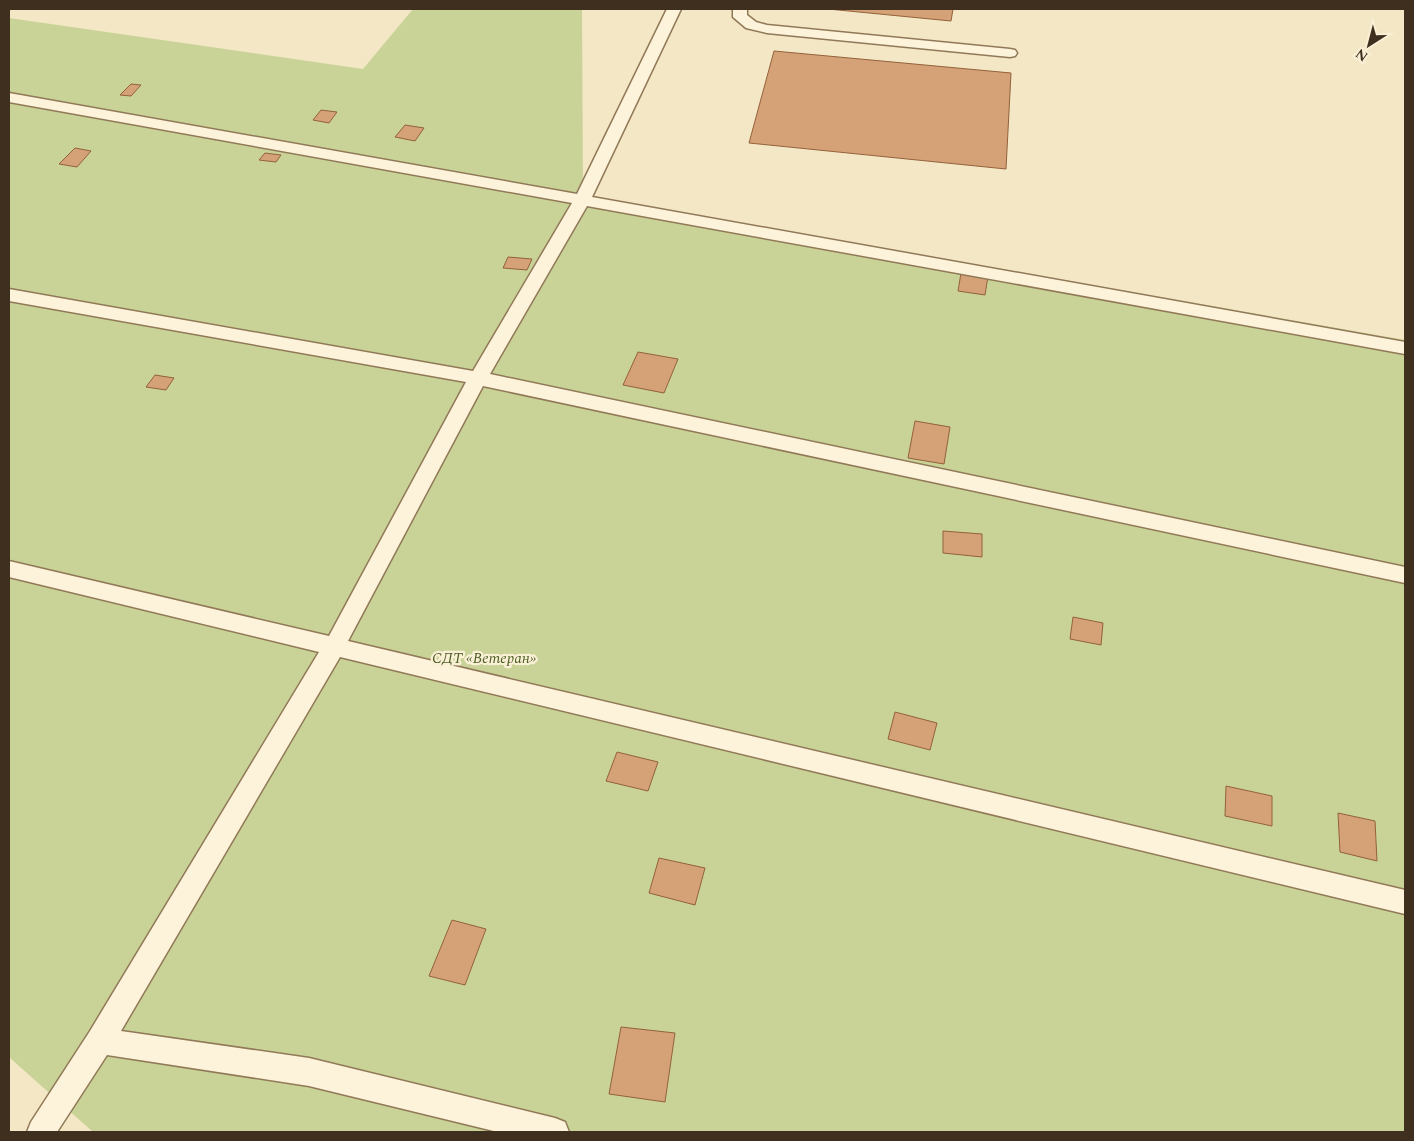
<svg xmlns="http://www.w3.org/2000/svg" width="1414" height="1141" font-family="Spectral,serif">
  <rect width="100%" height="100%" fill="#f3e7c5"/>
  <!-- green -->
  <polygon fill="#c9d397" points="413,9 582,9 583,195 1405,340 1405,1132 93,1132 9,1057 9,18 363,69"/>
  <!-- building -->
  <g fill="#d5a277" stroke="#93613b">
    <polygon points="828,9 953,9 951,21"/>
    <polygon points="774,51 1011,73 1006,169 749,143"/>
    <polygon points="131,84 141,85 131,96 120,95"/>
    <polygon points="321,110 337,112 329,123 313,120"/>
    <polygon points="405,125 424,128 415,141 395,137"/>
    <polygon points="75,148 91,151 77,167 59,164"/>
    <polygon points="265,153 281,155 276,162 259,160"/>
    <polygon points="508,257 532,259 527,270 503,268"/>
    <polygon points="962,267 989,270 985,295 958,291"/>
    <polygon points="638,352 678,359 664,393 623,385"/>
    <polygon points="155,375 174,378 166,390 146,387"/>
    <polygon points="915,421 950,427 944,464 908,458"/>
    <polygon points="943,531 982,534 982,557 943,553"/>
    <polygon points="1073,617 1103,623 1101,645 1070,639"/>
    <polygon points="895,712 937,723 930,750 888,739"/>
    <polygon points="617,752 658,762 648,791 606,781"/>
    <polygon points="1226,786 1272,796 1272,826 1225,816"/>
    <polygon points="1338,813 1375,821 1377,861 1340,852"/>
    <polygon points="659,858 705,868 695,905 649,893"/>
    <polygon points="452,920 486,929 465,985 429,976"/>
    <polygon points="621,1027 675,1033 665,1102 609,1094"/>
  </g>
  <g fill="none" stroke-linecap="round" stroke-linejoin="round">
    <defs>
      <g id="lane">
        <polygon points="667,9 681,9 592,197 1405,342 1405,354 587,206 490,374 1405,567 1405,583 483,386 348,641 1405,890 1405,914 340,657 121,1031 309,1058 555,1118 565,1122 569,1132 498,1132 309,1086 107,1055 57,1132 27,1132 31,1122 90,1031 319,652 9,577 9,561 329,636 466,382 9,301 9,289 473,371 572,203 9,102 9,93 577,194"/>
        <polygon points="733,9 747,9 747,15 756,22 767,25 1010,49 1015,50 1017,53 1015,56 1010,57 767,33 746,28 733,17"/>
      </g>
    </defs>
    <!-- lane casing -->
    <use href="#lane" stroke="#917958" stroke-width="3"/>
    <!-- lane -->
    <use href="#lane" fill="#fcf3da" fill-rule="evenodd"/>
  </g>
  <g text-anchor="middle" stroke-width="4.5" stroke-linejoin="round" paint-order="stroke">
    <!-- park labels -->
    <g font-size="15" font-style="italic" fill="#4c5e22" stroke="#f9f0d6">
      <text x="484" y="663">СДТ «Ветеран»</text>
    </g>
  </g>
  <!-- border -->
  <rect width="1414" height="1141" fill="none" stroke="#3f2f1e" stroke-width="20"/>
  <!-- north arrow -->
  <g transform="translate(1369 45) rotate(216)" stroke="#f9f0d6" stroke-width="4" paint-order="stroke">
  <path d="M0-4L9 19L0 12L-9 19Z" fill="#3f2f1e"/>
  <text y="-8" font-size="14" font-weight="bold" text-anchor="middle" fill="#3f2f1e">N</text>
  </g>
</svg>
